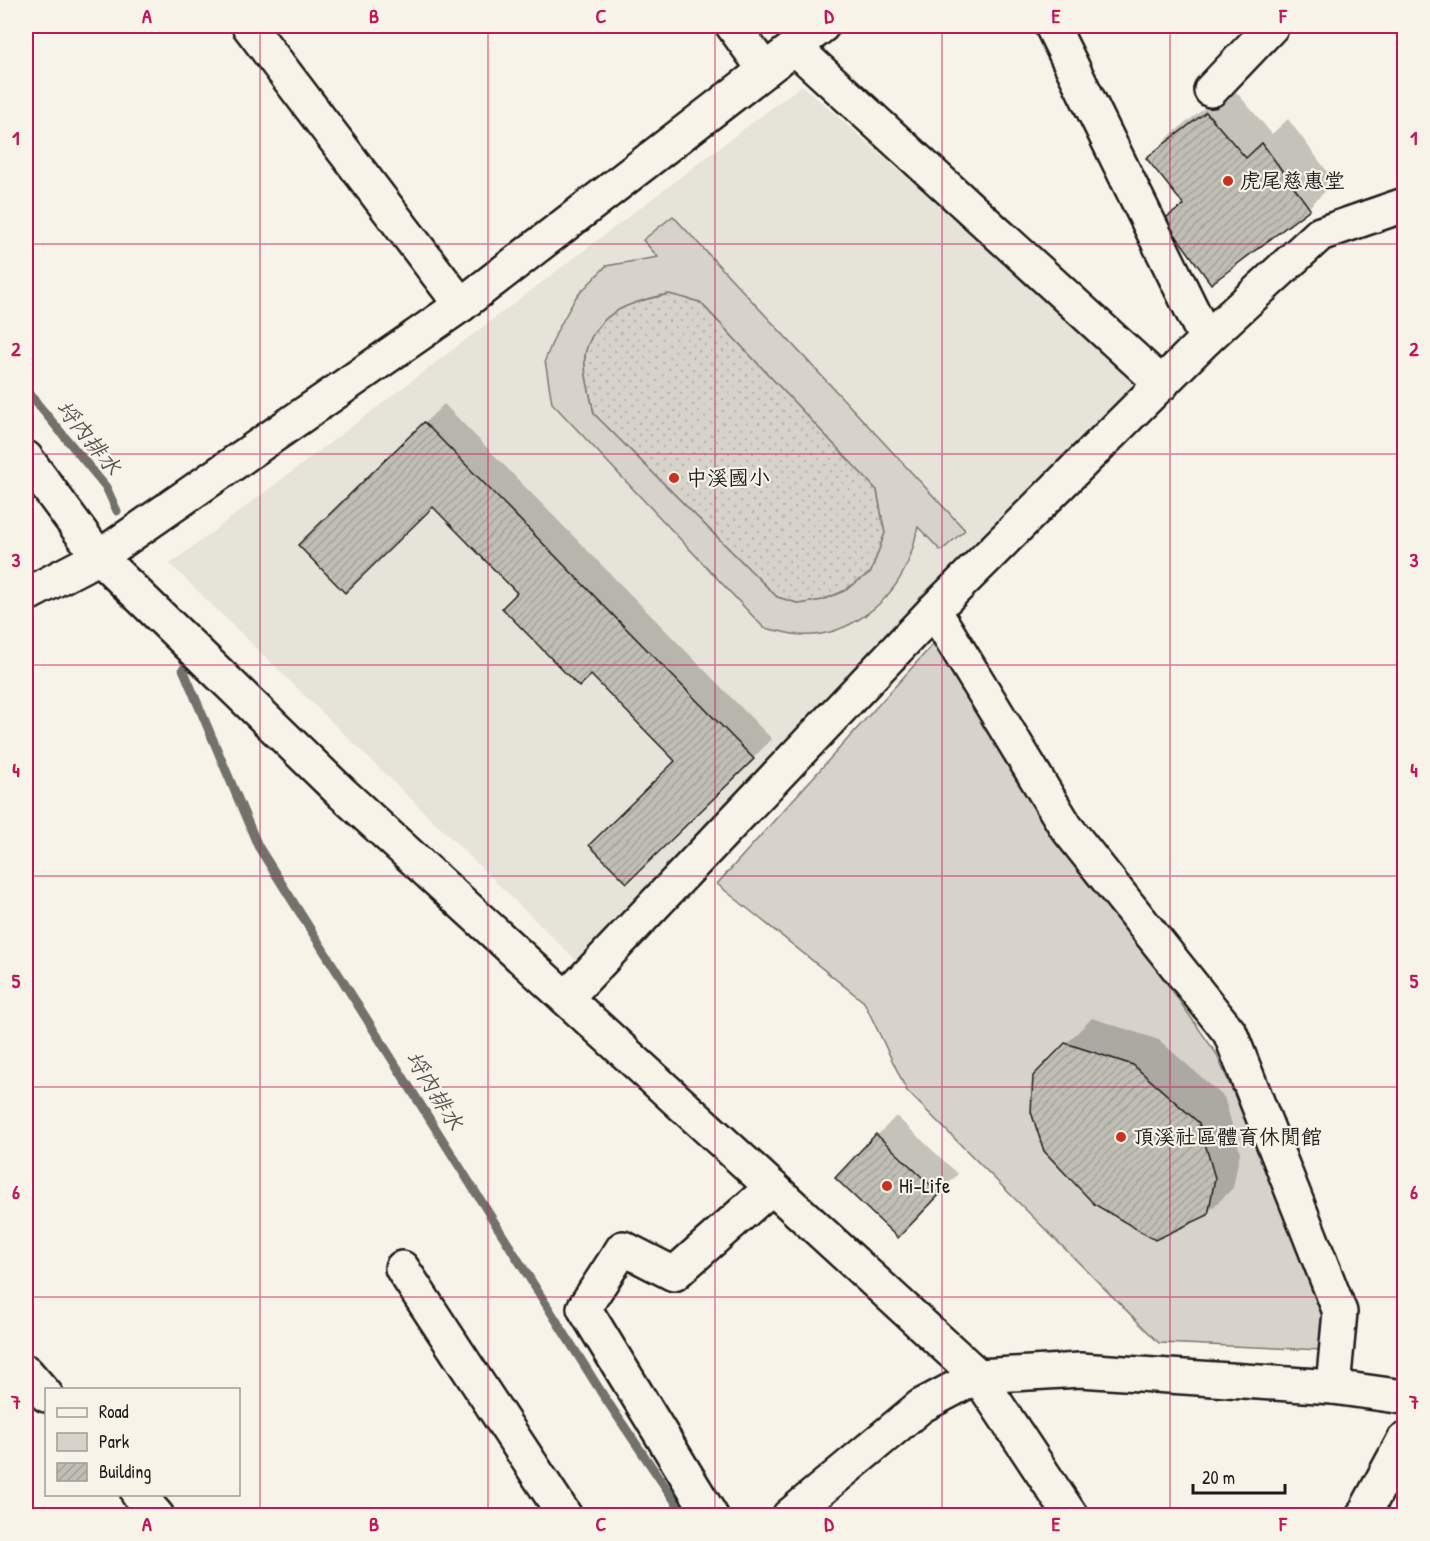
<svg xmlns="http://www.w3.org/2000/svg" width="1430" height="1541" font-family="'Patrick Hand','LXGW WenKai TC',sans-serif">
  <defs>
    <pattern id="grass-dots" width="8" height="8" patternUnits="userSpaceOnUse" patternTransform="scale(1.5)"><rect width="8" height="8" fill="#d7d3cb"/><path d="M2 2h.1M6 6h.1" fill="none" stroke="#b8b5ae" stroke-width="1.8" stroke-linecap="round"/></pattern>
    <pattern id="building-hatch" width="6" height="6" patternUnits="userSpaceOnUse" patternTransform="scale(1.5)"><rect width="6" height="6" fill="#c0beb5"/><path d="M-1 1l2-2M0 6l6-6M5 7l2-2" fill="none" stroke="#a4a39b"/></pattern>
  </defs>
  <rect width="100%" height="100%" fill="#f7f3e8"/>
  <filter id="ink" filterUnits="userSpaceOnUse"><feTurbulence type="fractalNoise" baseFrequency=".0167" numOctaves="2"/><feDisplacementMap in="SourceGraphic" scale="12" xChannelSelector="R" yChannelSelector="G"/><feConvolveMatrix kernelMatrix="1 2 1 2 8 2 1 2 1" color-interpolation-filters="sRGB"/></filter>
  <g filter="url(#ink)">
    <!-- built -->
    <polygon fill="#e6e3d9" points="802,85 1149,391 584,968 170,564"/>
    <!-- grass -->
    <path fill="url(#grass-dots)" stroke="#7a7874" stroke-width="1.5" d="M670,294L700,302L877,490L885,533L871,572L844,591L823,600L800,604L777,597L594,414C591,398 581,365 586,350C599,309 633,302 670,294Z"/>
    <!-- green -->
    <g fill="#d7d3cb" stroke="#7a7874" stroke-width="1.5" fill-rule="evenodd">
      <path d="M673,216L965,530L941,551L918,527C915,538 913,551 908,562C891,604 846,638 800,635C788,634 776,630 764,628L552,403L545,360L557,331L576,297L606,266L658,257L643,240ZM669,294L700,302L877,490L885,533L871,572L844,591L823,600L800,604L777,597L594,414C591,398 581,365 586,350C599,309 633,302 669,294Z"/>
      <polygon points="936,641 1056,826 1216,1053 1323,1298 1323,1350 1159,1343 907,1091 864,1002 717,884"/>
    </g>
    <!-- shadow -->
    <g fill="#0003">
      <polygon points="1232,87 1272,134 1288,119 1335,182 1309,207 1211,282 1166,220 1183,202 1148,158 1174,132"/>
      <polygon points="444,404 772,739 753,758 677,761 433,505 300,545"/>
      <polygon points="1092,1018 1159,1040 1224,1097 1240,1152 1233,1188 1207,1213 1066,1044"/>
      <polygon points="896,1116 958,1174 917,1217 837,1178"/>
    </g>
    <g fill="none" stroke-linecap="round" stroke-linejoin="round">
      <!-- stream -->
      <g stroke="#72716c" stroke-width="9">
        <polyline points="26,390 106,487 117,511"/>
        <polyline points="183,669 258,846 603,1395 685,1516"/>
      </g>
    </g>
    <!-- building -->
    <g fill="url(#building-hatch)" stroke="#1c1c1c" stroke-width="1.5">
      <polygon points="1206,112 1246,158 1262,143 1310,209 1211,284 1164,219 1184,205 1146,158"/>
      <polygon points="424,422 754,759 627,883 589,845 675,761 591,675 579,687 502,608 517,593 433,507 345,593 298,545"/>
      <polygon points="1065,1043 1133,1065 1199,1123 1215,1178 1208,1215 1155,1240 1094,1204 1044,1151 1031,1112 1033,1076"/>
      <polygon points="876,1134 940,1194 898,1238 835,1178"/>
    </g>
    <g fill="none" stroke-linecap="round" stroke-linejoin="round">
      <defs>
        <g id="minor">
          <polyline points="249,26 461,305"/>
          <polyline points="733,26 765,70"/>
          <polyline points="1052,26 1206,339"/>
          <polyline points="794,47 1162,384"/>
          <polyline points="1211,90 1272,26"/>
          <polyline points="26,458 99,557 343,794 978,1376 1071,1516"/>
          <polyline points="26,595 99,557 461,305 822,26"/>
          <polyline points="934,610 1066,827 1230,1033 1340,1312 1333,1387"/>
          <polyline points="566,998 934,610 1206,339 1320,234 1404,205"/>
          <polyline points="402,1268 565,1516"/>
          <polyline points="26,1372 46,1395"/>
          <polyline points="138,1494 157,1516"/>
          <polyline points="711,1516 584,1308 623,1248 674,1274 772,1187"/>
          <polyline points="789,1516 921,1406 978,1376 1080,1370 1333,1387 1404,1397"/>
          <polyline points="1363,1516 1404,1440"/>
        </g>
      </defs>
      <!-- minor casing -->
      <use href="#minor" stroke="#1c1c1c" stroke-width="38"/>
      <!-- minor -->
      <use href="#minor" stroke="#f7f3e8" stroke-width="33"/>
    </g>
  </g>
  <!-- grid -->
  <path fill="none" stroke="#c2185b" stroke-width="1.5" stroke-opacity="0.55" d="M260,26V1516M488,26V1516M715,26V1516M942,26V1516M1170,26V1516M26,244H1404M26,454H1404M26,665H1404M26,876H1404M26,1087H1404M26,1297H1404"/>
  <!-- markers -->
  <g fill="#c8321e" stroke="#f7f3e8" stroke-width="2">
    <circle cx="1228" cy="181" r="6"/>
    <circle cx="674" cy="478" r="6"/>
    <circle cx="1121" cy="1137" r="6"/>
    <circle cx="887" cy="1186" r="6"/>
  </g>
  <g text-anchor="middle" stroke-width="4.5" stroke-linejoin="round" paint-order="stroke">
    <!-- poi labels -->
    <g font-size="21" fill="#1c1c1c" stroke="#f7f3e8" text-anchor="start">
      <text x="1240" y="188">虎尾慈惠堂</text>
      <text x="686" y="485">中溪國小</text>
      <text x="1133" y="1144">頂溪社區體育休閒館</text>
      <text x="899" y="1193">Hi-Life</text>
    </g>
    <!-- water labels -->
    <g font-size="22" font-style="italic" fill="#565452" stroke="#f7f3e8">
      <text transform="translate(89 437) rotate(51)" y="8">埒內排水</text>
      <text transform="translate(435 1090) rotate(58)" y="8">埒內排水</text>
    </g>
  </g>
  <!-- margin -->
  <rect width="1430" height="1541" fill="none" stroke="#f7f3e8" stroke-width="66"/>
  <!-- legend -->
  <rect x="45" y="1388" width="195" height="108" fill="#f7f3e8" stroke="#9f9d96" stroke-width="1.5"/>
  <rect x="57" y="1408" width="30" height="9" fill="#f7f3e8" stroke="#9f9d96" stroke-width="1.5"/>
  <text x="99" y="1418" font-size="18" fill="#1c1c1c">Road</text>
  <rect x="57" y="1433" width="30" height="18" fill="#d7d3cb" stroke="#9f9d96" stroke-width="1.5"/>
  <text x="99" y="1448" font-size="18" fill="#1c1c1c">Park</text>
  <rect x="57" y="1463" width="30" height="18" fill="url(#building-hatch)" stroke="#9f9d96" stroke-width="1.5"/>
  <text x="99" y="1478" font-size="18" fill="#1c1c1c">Building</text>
  <!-- scale -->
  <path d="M1193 1484v9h92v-9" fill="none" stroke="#1c1c1c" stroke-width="3"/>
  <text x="1202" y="1484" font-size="18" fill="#1c1c1c" stroke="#f7f3e8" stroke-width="4.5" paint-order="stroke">20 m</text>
  <rect x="33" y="33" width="1364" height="1475" fill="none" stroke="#c2185b" stroke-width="2"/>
  <g font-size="20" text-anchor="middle" font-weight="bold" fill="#c2185b">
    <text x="147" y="23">A</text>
    <text x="374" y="23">B</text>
    <text x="601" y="23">C</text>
    <text x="829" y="23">D</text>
    <text x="1056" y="23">E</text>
    <text x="1283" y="23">F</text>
    <text x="16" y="145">1</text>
    <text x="1414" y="145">1</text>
    <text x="16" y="356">2</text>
    <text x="1414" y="356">2</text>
    <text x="16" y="567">3</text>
    <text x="1414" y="567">3</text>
    <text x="16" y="777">4</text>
    <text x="1414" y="777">4</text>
    <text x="16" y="988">5</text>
    <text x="1414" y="988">5</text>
    <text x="16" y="1199">6</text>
    <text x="1414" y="1199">6</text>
    <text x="16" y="1409">7</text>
    <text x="1414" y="1409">7</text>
    <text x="147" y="1531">A</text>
    <text x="374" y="1531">B</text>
    <text x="601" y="1531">C</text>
    <text x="829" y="1531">D</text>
    <text x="1056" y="1531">E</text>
    <text x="1283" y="1531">F</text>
  </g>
</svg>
